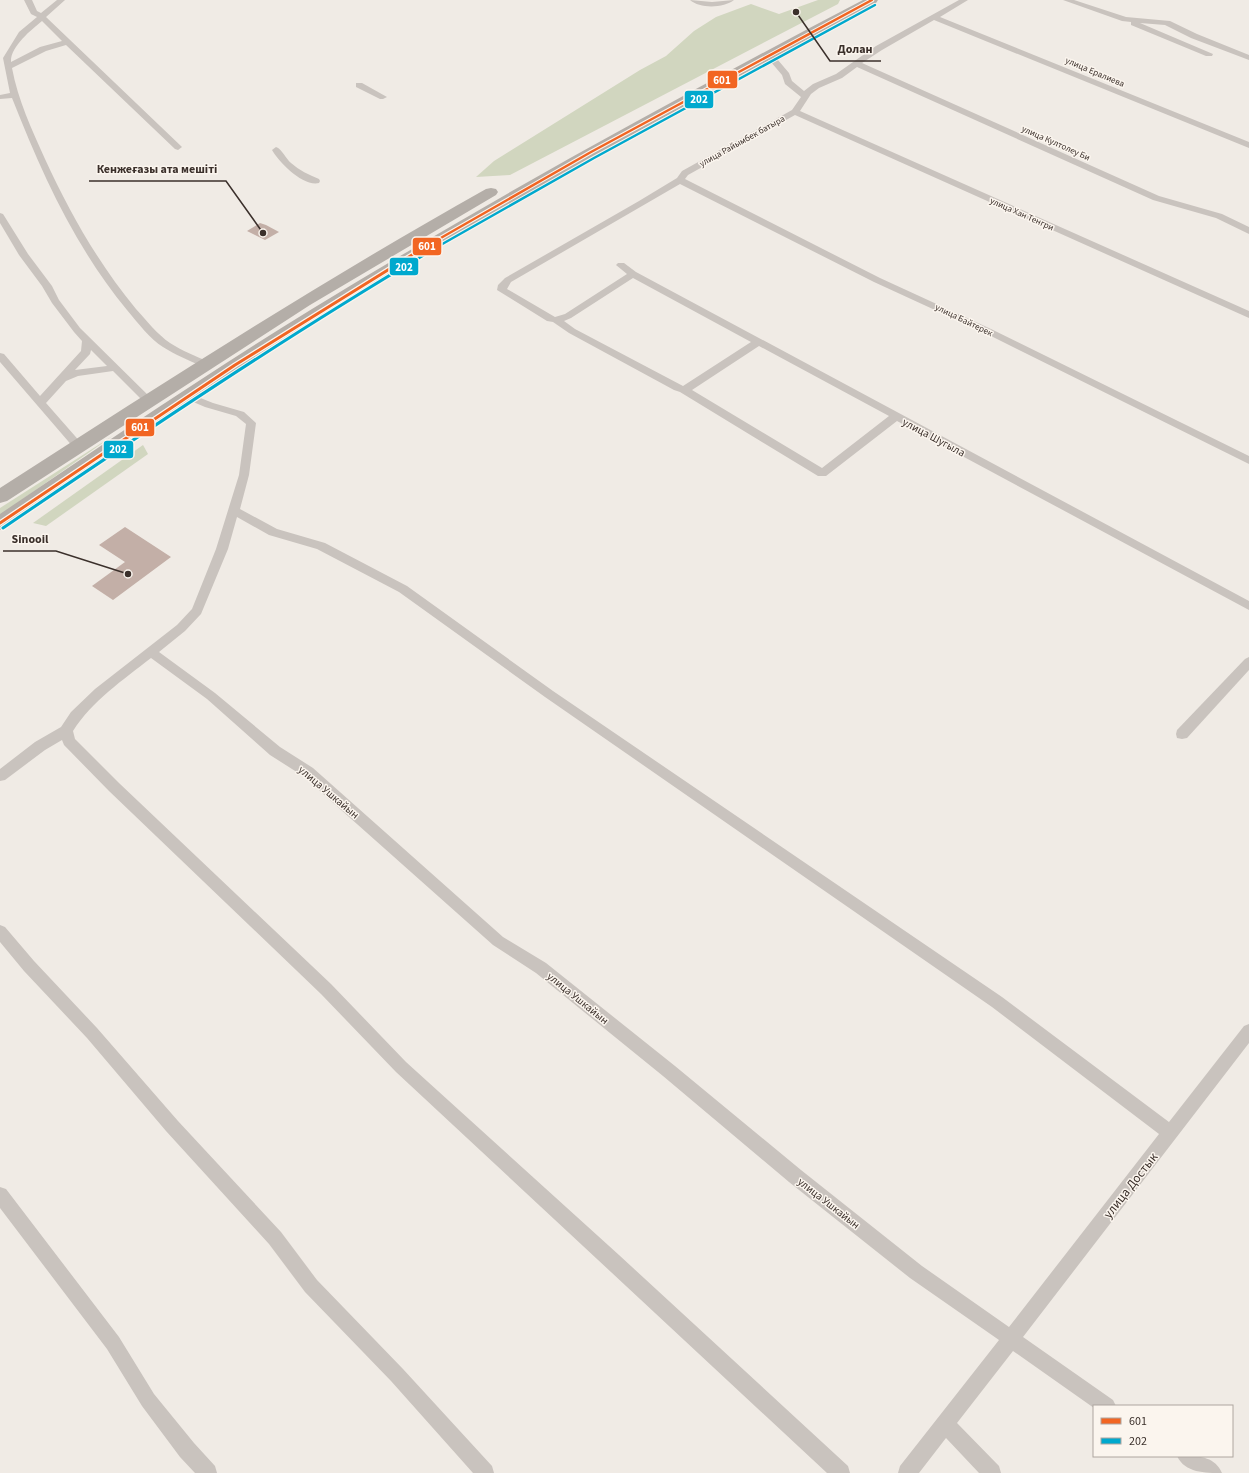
<svg xmlns="http://www.w3.org/2000/svg" width="1249" height="1473" font-family="'Source Sans 3',sans-serif">
  <rect width="100%" height="100%" fill="#f0ebe5"/>
  <!-- green -->
  <g fill="#d1d6bf">
    <polygon points="818,0 840,0 838,4 510,175 476,177 494,161 640,70 666,56 694,31 716,17 751,4 779,14"/>
    <polygon points="114,435 0,515 0,508"/>
    <polygon points="143,445 148,454 46,526 33,523"/>
  </g>
  <!-- building -->
  <g fill="#c3afa7">
    <polygon points="260,223 266,225 279,232 265,240 247,231"/>
    <polygon points="125,527 171,557 113,600 92,586 125,562 99,545"/>
  </g>
  <g fill="none" stroke-linecap="round" stroke-linejoin="round">
    <!-- minor -->
    <g fill="#c9c3be" fill-rule="evenodd">
      <path d="M24,0H32L37,11L41,13L57,0H65L46,17L182,147L178,150L175,149L66,45L46,51L12,68C18,100 32,130 45,159C70,213 98,263 136,309C146,320 158,335 170,343C182,351 196,356 209,362L210,364L209,366H201C189,360 175,355 163,347C150,339 138,323 127,310C75,247 42,174 12,98L0,99V95L10,93L3,58L19,32L37,17L31,14ZM42,21L62,41L40,47L11,62C10,47 31,30 42,21Z"/>
      <path d="M690,0L712,2L734,0C724,8 700,9 690,0Z"/>
      <path d="M959,0H968L940,17L1249,142V148L934,20L882,50L862,63L1159,196L1222,214L1249,227V234L1216,218L1153,200L857,67L842,78L819,88L811,94L800,111L1249,311V318L795,115L688,175L685,179L880,278L991,329L1249,456V464L985,333L874,282L680,184L511,282L507,289L555,317L565,314L627,274L616,265L618,263H624L636,272L1249,601V610L897,421L826,476H818L680,392L674,390L569,333L553,322L547,321L497,290L498,285L505,278L639,201L677,178L682,171L792,110L801,97L785,84L782,75L765,55L766,53H772L789,73L792,81L804,91L813,84L836,74L876,46ZM633,278L751,342L683,386L575,329L564,321L571,318ZM759,346L889,416L822,468L692,390Z"/>
      <polygon points="1063,0 1074,0 1126,17 1170,21 1197,34 1249,55 1249,60 1191,38 1165,25 1140,23 1213,54 1212,56 1206,56 1131,25 1131,22 1122,21"/>
      <polygon points="356,83 362,83 387,97 383,99 380,99 356,87"/>
      <path d="M276,147C282,149 286,159 291,163C299,170 309,175 319,179L320,181L319,183C303,187 279,162 272,150Z"/>
      <path d="M0,213L3,214L28,254L52,286L59,300L80,328L154,401L153,403H145L113,371L78,376L66,381L46,403L82,444L83,446L82,448H74L0,362V353L4,354L40,396L81,351L82,341L74,332L52,303L42,286L19,255L0,223ZM91,350L107,366L75,370L90,354Z"/>
      <path d="M188,393L213,403L244,412L256,423L249,475L240,509L277,529L325,543L407,586L553,691L1002,997L1169,1122L1244,1026L1249,1024V1043L1023,1337L1113,1400L1116,1406H1094V1408L1013,1351L957,1423L999,1466L1001,1473H979L946,1438L919,1473H898L900,1466L999,1340L910,1278L789,1182L663,1076L536,973L493,945L303,776L270,755L207,699L151,658C123,680 92,701 73,731L75,739L119,783L331,984L406,1062L619,1255L848,1466L850,1473H827L396,1072L321,994L109,791L64,745L62,740L45,750L5,780L0,781V769L35,742L61,727L71,712L95,689L177,625L192,609L216,549L239,475L246,424L236,416L205,407L184,398L183,396L184,394ZM237,517L269,535L317,549L399,592L545,697L992,1007L1159,1134L1009,1327L922,1266L801,1170L675,1066L546,963L503,937L313,768L280,747L215,693L159,652L185,631L201,614L228,549Z"/>
      <polygon points="1249,657 1249,670 1187,738 1182,739 1177,738 1176,734 1177,730 1245,659"/>
      <polygon points="0,925 5,927 34,961 97,1028 178,1121 281,1232 317,1280 403,1369 492,1466 494,1473 473,1473 391,1381 305,1292 269,1244 166,1131 87,1038 24,971 0,942"/>
      <polygon points="0,1187 6,1189 119,1337 154,1394 194,1443 215,1466 217,1473 195,1473 180,1457 142,1406 107,1349 0,1208"/>
      <path d="M1177,1456C1194,1456 1214,1454 1222,1473C1205,1473 1185,1473 1177,1456Z"/>
    </g>
    <!-- trunk -->
    <g fill="#b4aea8" fill-rule="evenodd">
      <path d="M863,0H878L876,3C689,102 502,205 321,317C214,384 111,456 7,528L0,530V514C103,444 206,374 312,309C492,199 676,98 863,0Z"/>
      <path d="M491,188L496,189L498,192L496,195L310,305L7,501L0,503V488C160,385 320,282 486,189Z"/>
    </g>
    <defs>
      <polyline id="bus-1-far1" points="418,251 591,152 872,0"/>
      <polyline id="bus-1" points="0,523 235,365 420,250"/>
      <polyline id="bus-2-far1" points="430,251 594,158 875,5"/>
      <path id="bus-2" d="M3,528C144,432 285,337 432,250"/>
    </defs>
    <!-- bus-1-far1 casing -->
    <use href="#bus-1-far1" stroke="#fbf5ee" stroke-width="4.5"/>
    <!-- bus-1 casing -->
    <use href="#bus-1" stroke="#fbf5ee" stroke-width="5.5"/>
    <!-- bus-2-far1 casing -->
    <use href="#bus-2-far1" stroke="#fbf5ee" stroke-width="4.5"/>
    <!-- bus-2 casing -->
    <use href="#bus-2" stroke="#fbf5ee" stroke-width="5.5"/>
    <!-- bus-1-far1 -->
    <use href="#bus-1-far1" stroke="#f26522" stroke-width="2.5"/>
    <!-- bus-1 -->
    <use href="#bus-1" stroke="#f26522" stroke-width="3"/>
    <!-- bus-2-far1 -->
    <use href="#bus-2-far1" stroke="#00a9ce" stroke-width="2.5"/>
    <!-- bus-2 -->
    <use href="#bus-2" stroke="#00a9ce" stroke-width="3"/>
  </g>
  <g text-anchor="middle" stroke-width="3" stroke-linejoin="round" paint-order="stroke">
    <!-- far-street labels -->
    <g font-size="9" fill="#3b302b" stroke="#fbf5ee">
      <text transform="translate(1095 72) rotate(23)" y="3">улица Ералиева</text>
      <text transform="translate(742 141) rotate(-29)" y="3">улица Райымбек батыра</text>
      <text transform="translate(1056 143) rotate(24)" y="3">улица Култолеу Би</text>
      <text transform="translate(1022 214) rotate(24)" y="3">улица Хан Тенгри</text>
      <text transform="translate(964 320) rotate(26)" y="3">улица Байтерек</text>
    </g>
    <!-- street labels -->
    <g font-size="11" fill="#3b302b" stroke="#fbf5ee">
      <text transform="translate(934 437) rotate(28)" y="4">улица Шугыла</text>
      <text transform="translate(329 792) rotate(40)" y="4">улица Ушкайын</text>
      <text transform="translate(578 998) rotate(39)" y="4">улица Ушкайын</text>
      <text transform="translate(829 1203) rotate(38)" y="4">улица Ушкайын</text>
    </g>
    <!-- near-street labels -->
    <g font-size="13" fill="#3b302b" stroke="#fbf5ee">
      <text transform="translate(1130 1185) rotate(-52)" y="5">улица Достык</text>
    </g>
  </g>
  <!-- callouts -->
  <path fill="none" stroke="#3b302b" stroke-width="1.5" d="M796 12L830 61H881M263 233L226 181H89M128 574L56 551H3"/>
  <g fill="#3b302b" stroke="#fbf5ee" stroke-width="1.5">
    <circle cx="796" cy="12" r="4"/>
    <circle cx="263" cy="233" r="4"/>
    <circle cx="128" cy="574" r="4"/>
  </g>
  <g font-size="12" text-anchor="middle" font-weight="bold" fill="#3b302b" stroke="#fbf5ee" stroke-width="3" stroke-linejoin="round" paint-order="stroke">
    <text x="855" y="53">Долан</text>
    <text x="157" y="173">Кенжеғазы ата мешіті</text>
    <text x="30" y="543">Sinooil</text>
  </g>
  <g stroke="#fbf5ee" stroke-width="1.5">
    <rect x="707" y="70" width="31" height="19" rx="4" fill="#f26522"/>
    <rect x="684" y="90" width="30" height="19" rx="4" fill="#00a9ce"/>
    <rect x="412" y="237" width="30" height="19" rx="4" fill="#f26522"/>
    <rect x="389" y="257" width="30" height="19" rx="4" fill="#00a9ce"/>
    <rect x="125" y="418" width="30" height="19" rx="4" fill="#f26522"/>
    <rect x="103" y="440" width="31" height="19" rx="4" fill="#00a9ce"/>
  </g>
  <g font-size="11" text-anchor="middle" font-weight="bold" fill="#fff">
    <text x="722" y="84">601</text>
    <text x="699" y="103">202</text>
    <text x="427" y="250">601</text>
    <text x="404" y="271">202</text>
    <text x="140" y="431">601</text>
    <text x="118" y="453">202</text>
  </g>
  <!-- legend -->
  <rect x="1093" y="1405" width="140" height="52" fill="#fbf5ee" stroke="#aea6a0"/>
  <rect x="1101" y="1418" width="20" height="6" fill="#f26522" stroke="#aea6a0"/>
  <text x="1129" y="1425" font-size="12" fill="#3b302b">601</text>
  <rect x="1101" y="1438" width="20" height="6" fill="#00a9ce" stroke="#aea6a0"/>
  <text x="1129" y="1445" font-size="12" fill="#3b302b">202</text>
</svg>
